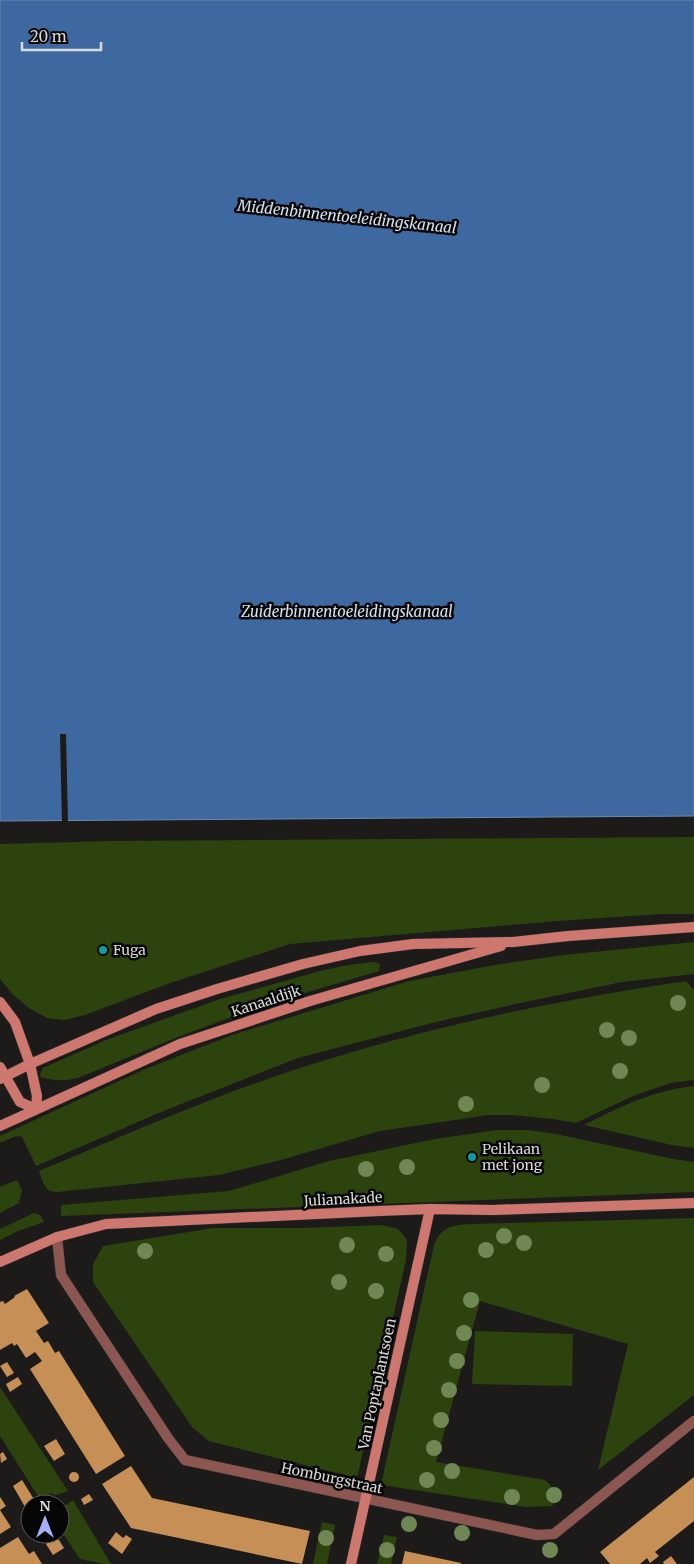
<svg xmlns="http://www.w3.org/2000/svg" width="694" height="1564" font-family="Merriweather,serif">
  <rect width="100%" height="100%" fill="#1d1b1a"/>
  <!-- green -->
  <g fill="#2c430e">
    <polygon points="694,837 694,914 660,914 558,921 290,944 173,982 85,1015 64,1020 47,1018 29,1008 13,995 0,979 0,844 113,841"/>
    <polygon points="694,942 694,974 622,982 515,1004 432,1023 298,1058 161,1112 36,1166 22,1137 16,1136 0,1143 0,1136 143,1070 232,1035 409,981 495,965 564,955"/>
    <path d="M373,962L378,963L380,965L379,971L264,1005L178,1037L78,1078C65,1081 54,1081 41,1077L40,1074L43,1068L106,1040L220,999L320,971L348,965Z"/>
    <path d="M686,981L694,990V1080L671,1083L633,1096L576,1123L553,1119L512,1115H488L462,1119L380,1131L281,1160L219,1175L57,1192C44,1192 43,1181 39,1171C121,1137 203,1100 288,1072C418,1029 551,1001 686,981Z"/>
    <path d="M694,1086V1148L672,1145L584,1125C622,1106 651,1091 694,1086Z"/>
    <polygon points="497,1130 528,1130 556,1134 673,1159 694,1162 694,1192 61,1216 61,1205 229,1191 329,1161 435,1139"/>
    <polygon points="17,1180 22,1190 19,1203 0,1213 0,1187"/>
    <polygon points="34,1213 40,1215 44,1222 18,1231 0,1240 0,1229"/>
    <path d="M694,1218V1395L598,1470L628,1344L480,1301L436,1462L545,1480L551,1486L560,1500L551,1506L527,1507L381,1485L434,1245C442,1225 454,1225 473,1224Z"/>
    <polygon points="382,1225 398,1229 407,1240 406,1260 357,1478 209,1441 192,1427 93,1282 93,1264 103,1246 213,1228 300,1228"/>
    <polygon points="475,1331 573,1334 572,1386 472,1384"/>
    <polygon points="0,1387 68,1491 56,1495 50,1493 43,1504 0,1436"/>
    <polygon points="73,1500 111,1564 104,1564 80,1559 60,1529 60,1517 62,1517 64,1506"/>
    <polygon points="322,1522 335,1525 327,1564 313,1564"/>
    <polygon points="384,1535 397,1537 391,1564 377,1564"/>
  </g>
  <!-- water -->
  <polygon fill="#3d68a0" stroke="#6c8ab1" points="0,0 694,0 694,816 0,821"/>
  <!-- pier -->
  <polygon fill="#1d1b1a" points="60,734 66,734 68,823 62,823"/>
  <!-- building -->
  <g fill="#c68f55">
    <polygon points="27,1289 49,1323 36,1331 44,1343 48,1341 55,1353 59,1351 125,1456 96,1474 30,1369 42,1361 35,1352 26,1358 17,1344 14,1346 12,1343 0,1350 0,1302 3,1301 5,1304 15,1297 14,1296"/>
    <polygon points="7,1362 14,1373 7,1377 0,1366"/>
    <polygon points="18,1377 22,1384 10,1392 6,1384"/>
    <polygon points="56,1439 65,1454 54,1461 44,1446"/>
    <polygon points="3,1452 7,1459 1,1463 0,1454"/>
    <polygon points="131,1466 152,1498 310,1531 302,1564 131,1528 102,1484"/>
    <circle cx="74" cy="1477" r="5"/>
    <polygon points="694,1477 694,1521 655,1552 659,1556 650,1563 647,1558 640,1564 610,1564 600,1552"/>
    <polygon points="22,1480 35,1501 25,1507 13,1486"/>
    <polygon points="89,1494 93,1500 84,1505 81,1499"/>
    <polygon points="0,1497 6,1506 0,1510 11,1527 0,1534"/>
    <polygon points="116,1532 123,1538 126,1535 132,1539 122,1554 108,1543"/>
    <polygon points="18,1537 29,1554 34,1551 42,1564 0,1564 0,1548"/>
    <polygon points="57,1537 64,1548 53,1555 46,1544"/>
    <polygon points="405,1551 461,1563 461,1564 402,1564"/>
    <polygon points="671,1556 677,1564 664,1564 663,1562"/>
  </g>
  <g fill="none" stroke-linecap="round" stroke-linejoin="round">
    <defs>
      <polyline id="street" points="57,1237 61,1275 168,1438 185,1460 537,1535 554,1534 694,1421"/>
      <g id="secondary">
        <polyline points="0,1002 15,1022 30,1064 37,1096 36,1109"/>
        <polyline points="0,1067 20,1102 36,1109"/>
        <polyline points="0,1079 30,1064 156,1009 217,989 303,964 360,951 413,944 513,942 568,936 694,927"/>
        <polyline points="0,1126 180,1044 310,1001 501,946"/>
        <polyline points="0,1262 57,1237 106,1224 379,1211 430,1209 492,1210 694,1203"/>
        <polyline points="351,1564 430,1209"/>
      </g>
    </defs>
    <!-- street casing -->
    <use href="#street" stroke="#373635" stroke-width="11"/>
    <!-- secondary casing -->
    <use href="#secondary" stroke="#373635" stroke-width="11"/>
    <!-- street -->
    <use href="#street" stroke="#8c5751" stroke-width="10"/>
    <!-- secondary -->
    <use href="#secondary" stroke="#cd776e" stroke-width="10"/>
  </g>
  <!-- trees -->
  <g fill="#6e8753">
    <circle cx="678" cy="1003" r="8"/>
    <circle cx="607" cy="1030" r="8"/>
    <circle cx="629" cy="1038" r="8"/>
    <circle cx="620" cy="1071" r="8"/>
    <circle cx="542" cy="1085" r="8"/>
    <circle cx="466" cy="1104" r="8"/>
    <circle cx="407" cy="1167" r="8"/>
    <circle cx="366" cy="1169" r="8"/>
    <circle cx="504" cy="1236" r="8"/>
    <circle cx="524" cy="1243" r="8"/>
    <circle cx="347" cy="1245" r="8"/>
    <circle cx="486" cy="1250" r="8"/>
    <circle cx="145" cy="1251" r="8"/>
    <circle cx="386" cy="1254" r="8"/>
    <circle cx="339" cy="1282" r="8"/>
    <circle cx="376" cy="1291" r="8"/>
    <circle cx="471" cy="1300" r="8"/>
    <circle cx="464" cy="1333" r="8"/>
    <circle cx="457" cy="1361" r="8"/>
    <circle cx="449" cy="1390" r="8"/>
    <circle cx="441" cy="1420" r="8"/>
    <circle cx="434" cy="1448" r="8"/>
    <circle cx="452" cy="1471" r="8"/>
    <circle cx="427" cy="1480" r="8"/>
    <circle cx="554" cy="1495" r="8"/>
    <circle cx="512" cy="1497" r="8"/>
    <circle cx="409" cy="1524" r="8"/>
    <circle cx="462" cy="1533" r="8"/>
    <circle cx="326" cy="1538" r="8"/>
    <circle cx="387" cy="1550" r="8"/>
    <circle cx="550" cy="1550" r="8"/>
  </g>
  <!-- markers -->
  <g fill="#0f9aa8" stroke="#070606" stroke-width="2">
    <circle cx="103" cy="950" r="5"/>
    <circle cx="472" cy="1157" r="5"/>
  </g>
  <g text-anchor="middle" stroke-width="5" stroke-linejoin="round" paint-order="stroke">
    <!-- poi labels -->
    <g font-size="14" fill="#dad9d8" stroke="#070606" text-anchor="start">
      <text x="113" y="955">Fuga</text>
      <text x="482" y="1154">Pelikaan<tspan x="482" dy="16">met jong</tspan></text>
    </g>
    <!-- street labels -->
    <g font-size="14" fill="#dad9d8" stroke="#070606">
      <text transform="translate(266 1001) rotate(-18)" y="5">Kanaaldijk</text>
      <text transform="translate(343 1199) rotate(-3)" y="5">Julianakade</text>
      <text transform="translate(377 1384) rotate(-78)" y="5">Van Poptaplantsoen</text>
      <text transform="translate(332 1478) rotate(12)" y="5">Homburgstraat</text>
    </g>
    <!-- water labels -->
    <g font-size="15" font-style="italic" fill="#d5e1f2" stroke="#070606">
      <text transform="translate(347 217) rotate(6)" y="5">Middenbinnentoeleidingskanaal</text>
      <text x="347" y="617">Zuiderbinnentoeleidingskanaal</text>
    </g>
  </g>
  <!-- north arrow -->
  <g transform="translate(45 1519)"><circle r="24" fill="#070606" stroke="#5b5a5a"/>
  <path d="M0-4L9 19L0 12L-9 19Z" fill="#a5b1fc"/>
  <text y="-8" font-size="14" font-weight="bold" text-anchor="middle" fill="#dad9d8">N</text>
  </g>
  <!-- scale -->
  <path d="M22 42v8h79v-8" fill="none" stroke="#dad9d8" stroke-width="2.5"/>
  <text x="30" y="42" font-size="15" fill="#dad9d8" stroke="#070606" stroke-width="4" paint-order="stroke">20 m</text>
</svg>
